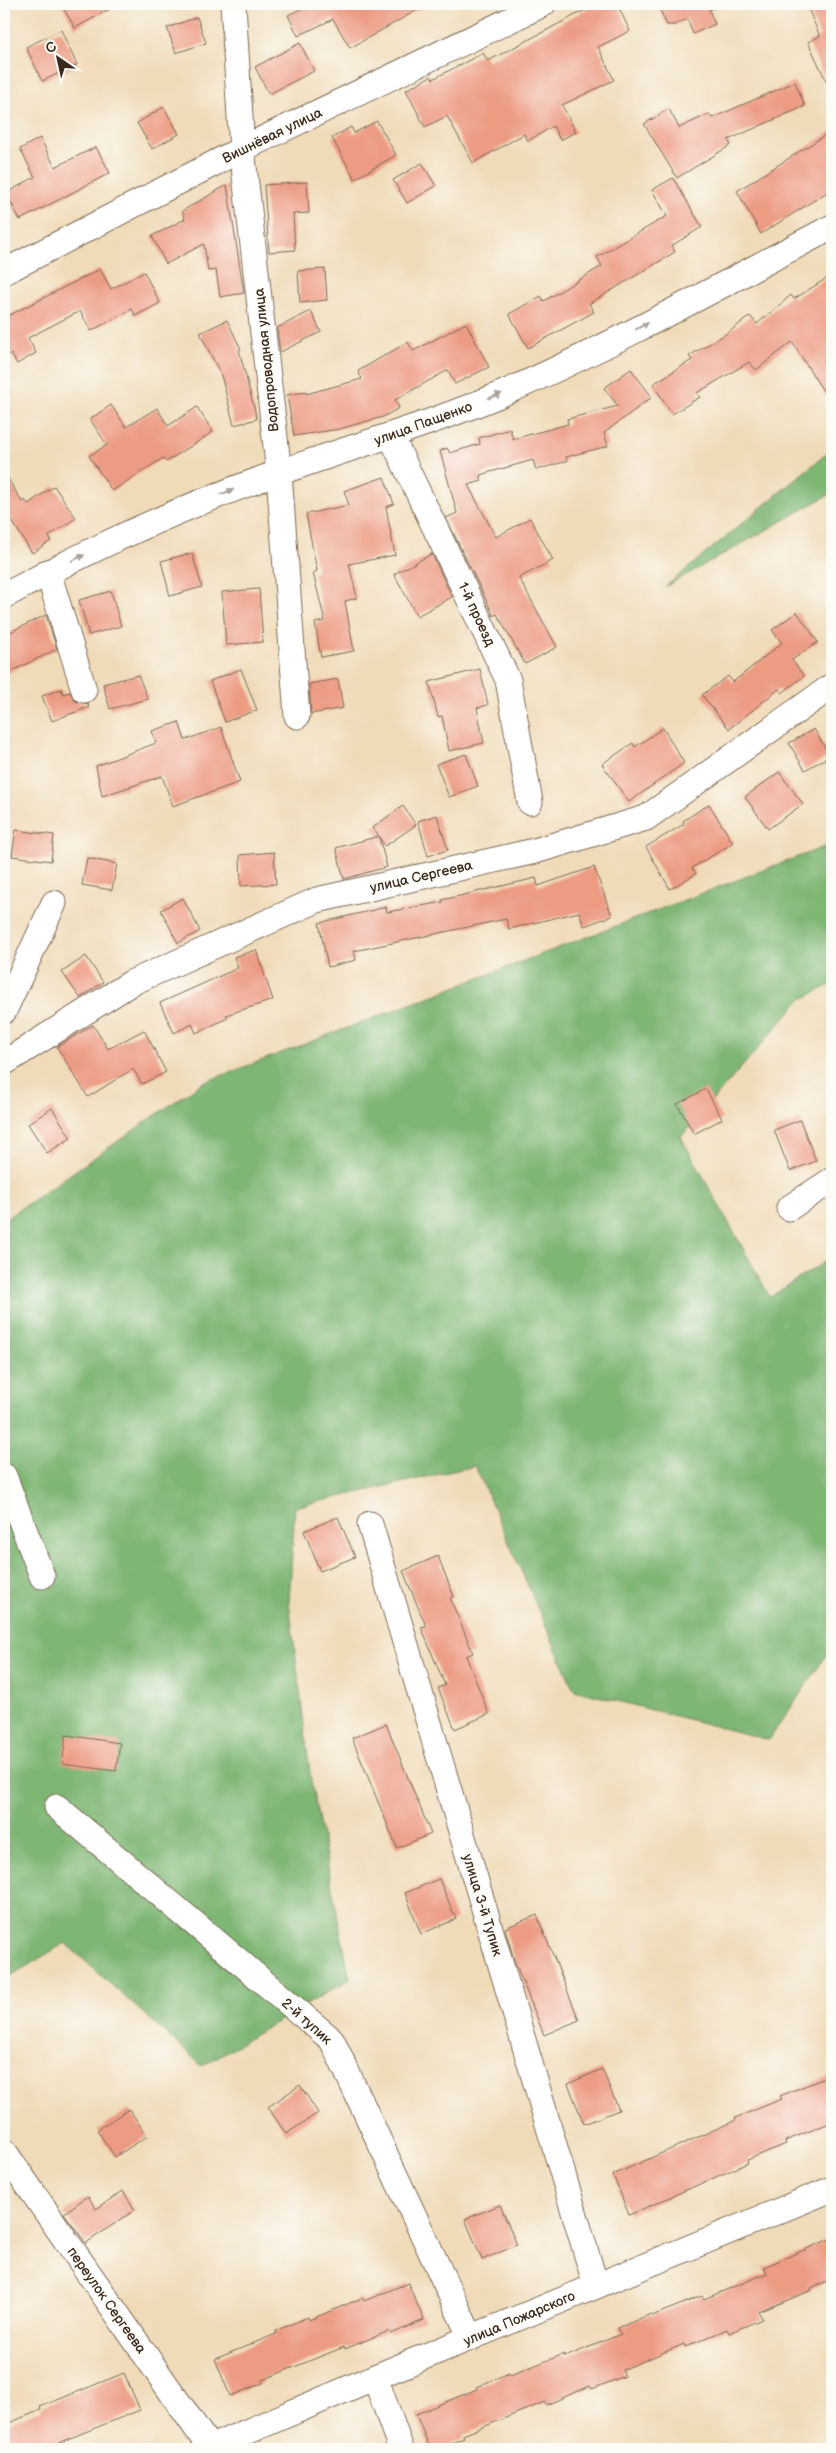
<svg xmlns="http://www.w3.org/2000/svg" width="836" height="2453" font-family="'Balsamiq Sans',sans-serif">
  <rect width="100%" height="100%" fill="#fdfcf7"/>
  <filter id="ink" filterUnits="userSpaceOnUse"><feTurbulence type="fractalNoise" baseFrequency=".02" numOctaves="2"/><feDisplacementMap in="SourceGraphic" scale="10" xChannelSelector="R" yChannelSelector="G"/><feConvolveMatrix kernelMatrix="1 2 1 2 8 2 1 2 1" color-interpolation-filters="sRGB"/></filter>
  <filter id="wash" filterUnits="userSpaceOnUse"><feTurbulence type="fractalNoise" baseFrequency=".0096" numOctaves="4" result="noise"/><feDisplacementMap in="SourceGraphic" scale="20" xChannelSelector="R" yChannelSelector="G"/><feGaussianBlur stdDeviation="1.12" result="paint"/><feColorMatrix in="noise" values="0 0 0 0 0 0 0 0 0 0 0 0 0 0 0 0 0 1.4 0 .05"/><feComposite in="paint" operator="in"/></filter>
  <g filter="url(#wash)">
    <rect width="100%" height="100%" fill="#f0dbb9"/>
    <!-- forest -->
    <g fill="#7eb673" stroke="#5c7048">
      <polygon points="832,449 832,493 665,587"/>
      <polygon points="832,844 832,984 800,1000 681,1137 770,1297 832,1257 832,1647 769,1740 574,1690 475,1466 295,1507 289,1602 311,1781 350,1979 202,2066 65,1943 4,1980 4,1220 202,1083"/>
    </g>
    <g id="blocks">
      <!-- building -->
      <g fill="#ed9c84">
        <polygon points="61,4 119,4 75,28"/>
        <polygon points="311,4 428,4 350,48 333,19 298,36 288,15"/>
        <polygon points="585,4 617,4 630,31 598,47 614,80 562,105 576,132 560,140 553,126 528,141 524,134 473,163 447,116 425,127 406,90 431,76 433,79 483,53 488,61 587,9"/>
        <polygon points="657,4 723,4 709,10 715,24 693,34 687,19 675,25 667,25"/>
        <polygon points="806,4 832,4 832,93 808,42 820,36"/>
        <polygon points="197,17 206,43 176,53 167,28"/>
        <polygon points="61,30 77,65 42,81 26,47"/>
        <polygon points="300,43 314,71 269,94 255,67"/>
        <polygon points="795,82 805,106 728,140 731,145 677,178 644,124 669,109 679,128 709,114 712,118"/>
        <polygon points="164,107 179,134 152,149 137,123"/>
        <polygon points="377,121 396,155 355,179 332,138 351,127 354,133"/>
        <polygon points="832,131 832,189 761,234 737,191"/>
        <polygon points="40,138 55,167 96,147 110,173 20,220 6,193 35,177 20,149"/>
        <polygon points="422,163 436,186 407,203 393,180"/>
        <polygon points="673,178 702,227 671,246 675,252 589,304 594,312 528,348 509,314 541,296 544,301 602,266 597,257 667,216 652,190"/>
        <polygon points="307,182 309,213 293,214 295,250 269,252 264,185"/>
        <polygon points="227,185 244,293 220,297 216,270 208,271 204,244 166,264 152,236 185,219 182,211"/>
        <polygon points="100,269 111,289 144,272 160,303 135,316 132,309 91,331 80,311 28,338 36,353 17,364 11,354 4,358 4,318"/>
        <polygon points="325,269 327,300 300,303 298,271"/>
        <polygon points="832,275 832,405 792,342 756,370 749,362 697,393 700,397 672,414 653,384 692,360 689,356 729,332 750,316 757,324 791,295 794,299"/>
        <polygon points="311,311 321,332 280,352 277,328"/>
        <polygon points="227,320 241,349 239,350 257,419 234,425 221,375 200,333"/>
        <polygon points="466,323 489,367 455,384 448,370 395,400 399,408 383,417 339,429 294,436 287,395 306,392 306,394 362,379 358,371 408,342 413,351"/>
        <polygon points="631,369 652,397 604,433 608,446 566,457 567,461 536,470 533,460 480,475 482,481 468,485 496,537 530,518 553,560 519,578 557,647 525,664 497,614 493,616 492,612 446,518 457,513 440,451 447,448 450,453 480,444 479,438 510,429 513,439 568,424 567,419 618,406 604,388"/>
        <polygon points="111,405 126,427 157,408 168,426 197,407 213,432 166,462 163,458 112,491 89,456 107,445 90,419"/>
        <polygon points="4,472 22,502 25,500 28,504 54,486 76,518 49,536 51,541 32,553 4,508"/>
        <polygon points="384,477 394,504 386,507 395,555 349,564 357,598 345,601 354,651 321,657 315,623 325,621 313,573 317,571 306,514 349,505 344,491"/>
        <polygon points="192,553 202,587 170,596 161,561"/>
        <polygon points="432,554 452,597 417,616 394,574"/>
        <polygon points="259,589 263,642 226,645 222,592"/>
        <polygon points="111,591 121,626 89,635 79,600"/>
        <polygon points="797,612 818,642 792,660 804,676 782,693 779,689 729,729 702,695 728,676 733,682 782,643 772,630"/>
        <polygon points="46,615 57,649 4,675 4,635"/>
        <polygon points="241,669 257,710 225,722 210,681"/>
        <polygon points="480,669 488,705 477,708 484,743 449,751 442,716 438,717 429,682"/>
        <polygon points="138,675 148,699 110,709 103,684"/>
        <polygon points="338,679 343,708 311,714 309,684"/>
        <polygon points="61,689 63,694 70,692 75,701 88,704 89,707 52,721 42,696"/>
        <polygon points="179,722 185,740 221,727 240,782 173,806 162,776 102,796 96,766 156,743 152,731"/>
        <polygon points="663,728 684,763 629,802 602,764 633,743 635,747"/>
        <polygon points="814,729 830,756 805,770 789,743"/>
        <polygon points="466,754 478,786 449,797 436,764"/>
        <polygon points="779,772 803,804 768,829 745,797"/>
        <polygon points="709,804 733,843 692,868 696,874 670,889 646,847 684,824 683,821"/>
        <polygon points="403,806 416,825 385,846 379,837 387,867 344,879 336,848 379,836 372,828"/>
        <polygon points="437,815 448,850 428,856 418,821"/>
        <polygon points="16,830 54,835 51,861 12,856"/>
        <polygon points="274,852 276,884 241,886 240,855"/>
        <polygon points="87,858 117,864 112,890 82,885"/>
        <polygon points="594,867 612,916 584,926 579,912 509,929 506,919 354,951 356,960 328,967 319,923 386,907 387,912 443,902 442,900 536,878 538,886"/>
        <polygon points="183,898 200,931 178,943 161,910"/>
        <polygon points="256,950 273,1000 226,1015 228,1018 196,1033 192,1024 174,1033 160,1003 238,968 234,957"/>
        <polygon points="86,956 103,982 80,998 62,972"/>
        <polygon points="93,1025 108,1049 144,1030 166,1072 142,1084 133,1069 88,1097 57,1047"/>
        <polygon points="706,1089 722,1119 694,1134 677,1104"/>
        <polygon points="52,1108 71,1138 47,1153 28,1124"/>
        <polygon points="800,1120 816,1161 790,1171 774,1130"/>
        <polygon points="338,1517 355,1557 320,1571 304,1531"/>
        <polygon points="438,1556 454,1597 450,1598 473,1653 466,1656 489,1714 455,1729 438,1688 445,1685 421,1627 426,1626 403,1571"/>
        <polygon points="386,1724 431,1834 397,1848 352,1738"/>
        <polygon points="66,1735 120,1743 116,1771 62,1764"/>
        <polygon points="439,1879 456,1919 421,1934 405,1893"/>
        <polygon points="537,1915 579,2020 544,2035 514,1960 505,1928"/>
        <polygon points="602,2069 619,2110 584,2124 568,2084"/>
        <polygon points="832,2075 832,2122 785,2141 786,2144 747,2160 748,2163 629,2215 613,2175 736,2120 735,2118 782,2099 780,2096"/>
        <polygon points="300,2085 318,2113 286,2134 268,2107"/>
        <polygon points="129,2109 147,2136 115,2157 97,2130"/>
        <polygon points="123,2191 135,2210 86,2243 64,2213 88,2196 96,2209"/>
        <polygon points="500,2205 517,2245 482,2260 465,2219"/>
        <polygon points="832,2238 832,2279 811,2288 812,2290 759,2312 762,2319 729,2333 727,2329 685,2347 684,2344 622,2370 625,2376 592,2389 590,2386 546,2405 545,2402 463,2435 464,2438 437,2449 430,2449 416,2414 477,2389 476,2387 509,2373 510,2375 564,2354 565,2357 621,2334 618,2328 651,2314 652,2316 702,2296 704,2299 767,2273 764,2267"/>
        <polygon points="408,2283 424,2320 391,2334 389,2331 345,2349 344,2347 262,2380 263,2383 230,2396 215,2359 276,2334 275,2331 308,2317 309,2320 362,2298 364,2301"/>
        <polygon points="124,2373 140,2410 43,2449 4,2449 4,2425 41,2410 40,2407"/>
      </g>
    </g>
  </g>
  <g filter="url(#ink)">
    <use href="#blocks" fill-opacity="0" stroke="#7a6854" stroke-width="1"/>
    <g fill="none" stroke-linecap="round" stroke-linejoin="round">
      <defs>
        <g id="minor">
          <polyline points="233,4 242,149 279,473 297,716"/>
          <polyline points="4,272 242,149 543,4"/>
          <polyline points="391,436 508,680 530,802"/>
          <polyline points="48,572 84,690"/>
          <path d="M4,596C92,548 183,506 278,473C354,446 432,424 506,392C618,343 725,283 832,227"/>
          <polyline points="4,1011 54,903"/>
          <polyline points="4,1063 131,983 317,900 535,851 646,818 832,686"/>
          <polyline points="789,1208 832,1180"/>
          <polyline points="4,1476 42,1576"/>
          <polyline points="370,1524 596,2286"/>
          <polyline points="57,1807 332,2040 471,2338"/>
          <polyline points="4,2151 210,2448"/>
          <polyline points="375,2377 401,2449"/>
          <polyline points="207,2449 375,2377 832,2189"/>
        </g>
      </defs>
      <!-- minor casing -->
      <use href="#minor" stroke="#7a6854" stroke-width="27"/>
      <!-- minor -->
      <use href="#minor" stroke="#fff" stroke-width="25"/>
    </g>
    <!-- one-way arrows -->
    <defs><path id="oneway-solid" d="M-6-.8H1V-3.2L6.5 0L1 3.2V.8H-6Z" transform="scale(1.25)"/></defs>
    <g fill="#a79f9a">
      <use href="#oneway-solid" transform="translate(642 326) rotate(-28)"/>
      <use href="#oneway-solid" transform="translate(495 396) rotate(-21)"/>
      <use href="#oneway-solid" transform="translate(227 492) rotate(-21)"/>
      <use href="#oneway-solid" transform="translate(78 558) rotate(-26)"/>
    </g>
  </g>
  <g text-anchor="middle" stroke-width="4" stroke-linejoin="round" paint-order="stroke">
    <!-- street labels -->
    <g font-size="14" fill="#3b2a1e" stroke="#fdfcf7">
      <text transform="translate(272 135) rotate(-26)" y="5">Вишнёвая улица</text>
      <text transform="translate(266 360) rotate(-96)" y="5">Водопроводная улица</text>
      <text transform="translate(423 423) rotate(-20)" y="5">улица Пащенко</text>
      <text transform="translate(477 614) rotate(65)" y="5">1-й проезд</text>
      <text transform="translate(421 876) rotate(-13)" y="5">улица Сергеева</text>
      <text transform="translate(483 1905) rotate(73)" y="5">улица 3-й Тупик</text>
      <text transform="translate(307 2021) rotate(42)" y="5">2-й тупик</text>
      <text transform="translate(107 2300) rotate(55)" y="5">переулок Сергеева</text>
      <text transform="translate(519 2318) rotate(-23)" y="5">улица Пожарского</text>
    </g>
  </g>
  <!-- margin -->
  <rect width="836" height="2453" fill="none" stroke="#fdfcf7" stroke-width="20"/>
  <!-- north arrow -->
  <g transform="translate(58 58) rotate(326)" stroke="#fdfcf7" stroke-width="4" paint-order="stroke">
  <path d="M0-4L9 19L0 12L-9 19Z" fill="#3b2a1e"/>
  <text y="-8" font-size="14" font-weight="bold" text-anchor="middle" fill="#3b2a1e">С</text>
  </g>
</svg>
